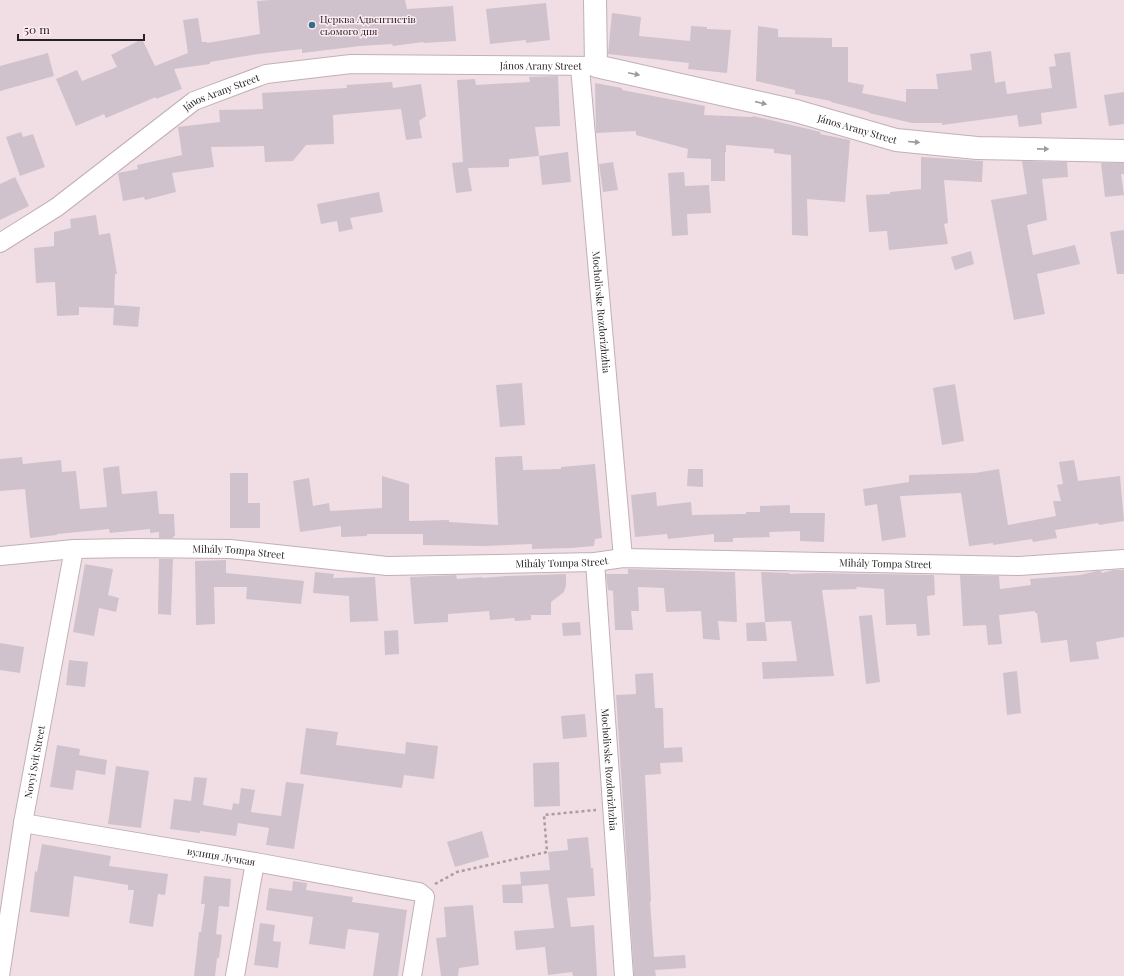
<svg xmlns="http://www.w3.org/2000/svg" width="1124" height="976" font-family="'Playfair Display',serif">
  <rect width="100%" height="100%" fill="#f0dee4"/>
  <!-- building -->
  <g fill="#cfc2cd">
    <polygon points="271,0 405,0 407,9 453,6 456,41 424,43 423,42 393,46 392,44 360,46 302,53 302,49 258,54 210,62 210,64 174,69 182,89 156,99 156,97 106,118 104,114 76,126 56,79 77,70 82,81 117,67 111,55 142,39 155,66 188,53 183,20 198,18 202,42 207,42 207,43 260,34 257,1"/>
    <polygon points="546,3 550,40 526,43 526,40 490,44 486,9"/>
    <polygon points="612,13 641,17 639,36 690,41 691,26 707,27 707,29 731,30 727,73 688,69 689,63 608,54"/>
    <polygon points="758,26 778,29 778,37 832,38 832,47 848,47 848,82 864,85 862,93 906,102 906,89 938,89 936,74 972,70 970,54 991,51 995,83 1005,81 1007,94 1052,88 1049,67 1056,66 1054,54 1070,52 1077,108 1041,113 1042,124 1019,127 1017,115 942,125 942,123 912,123 869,113 869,112 831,102 831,101 795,94 795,90 756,81"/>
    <polygon points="48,53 54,76 0,91 0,66"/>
    <polygon points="558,76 560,126 535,127 539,156 509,159 509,167 468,168 472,191 456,193 452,163 463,162 457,80 475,79 476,85 530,82 529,77"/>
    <polygon points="392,82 393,88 421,84 426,116 419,121 422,138 406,140 401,109 333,115 334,144 306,145 293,161 265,162 264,146 211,147 214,167 172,173 176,192 145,200 144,197 123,201 118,173 138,169 137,165 182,155 178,127 220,122 219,110 263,109 262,93 347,88 346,85"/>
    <polygon points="595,83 622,88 622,90 705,106 704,115 752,117 753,116 821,132 820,134 850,140 845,202 807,199 808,236 792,235 791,155 774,153 774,149 726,145 726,152 725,152 725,181 711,181 711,159 687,158 688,149 636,135 636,131 596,133"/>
    <polygon points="1124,92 1124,124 1109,126 1104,95"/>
    <polygon points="21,132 23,137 33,134 45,167 20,176 6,137"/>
    <polygon points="568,152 571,182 542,185 539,156"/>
    <polygon points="921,157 983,161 982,182 944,180 948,223 944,224 948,244 889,250 887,231 869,232 866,195 890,194 890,192 921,189"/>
    <polygon points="1022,161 1067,162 1068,177 1042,179 1047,220 1027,225 1033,255 1075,245 1080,264 1037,274 1045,314 1014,320 991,200 1027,194"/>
    <polygon points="613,162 618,190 603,192 599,164"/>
    <polygon points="1101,163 1124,163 1124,174 1121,174 1124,195 1105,197"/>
    <polygon points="684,172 685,186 709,185 711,213 687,214 688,235 672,236 668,173"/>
    <polygon points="15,177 29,206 0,220 0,184"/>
    <polygon points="379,192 383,212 350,218 353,229 339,232 337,221 321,224 317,204"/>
    <polygon points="96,215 99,235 110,233 117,274 115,274 114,308 79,307 79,315 57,316 55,282 36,283 34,248 54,246 54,232 71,228 70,219"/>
    <polygon points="1124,230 1124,274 1117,274 1110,232"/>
    <polygon points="971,251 974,264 955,270 951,257"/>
    <polygon points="114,305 140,307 138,327 113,325"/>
    <polygon points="522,383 525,425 500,427 496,385"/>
    <polygon points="955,384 964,441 942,445 933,388"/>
    <polygon points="522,456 523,470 561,469 561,467 595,464 602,538 595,539 594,546 571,548 532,549 532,544 484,546 423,545 423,534 367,534 367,536 341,537 341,526 300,532 293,481 309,478 313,506 329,503 330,511 382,508 382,476 409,484 409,521 449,520 449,522 498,525 495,457"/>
    <polygon points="22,457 23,464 61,460 62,472 76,471 80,509 107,507 103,468 119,466 122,494 157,491 159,514 174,514 175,536 174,536 173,538 159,538 159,532 150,533 150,529 110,533 109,529 57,534 57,535 30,538 25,489 0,491 0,459"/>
    <polygon points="1074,460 1078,481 1120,476 1124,521 1099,525 1098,523 1055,530 1057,538 1033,542 1032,539 993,545 993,543 969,546 961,493 900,496 906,537 882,541 877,504 865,506 863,489 909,482 909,475 975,473 999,469 1008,525 1056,516 1053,501 1061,501 1057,485 1063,484 1059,462"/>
    <polygon points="688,469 703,469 703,487 687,486"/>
    <polygon points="230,473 248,473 248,503 260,503 260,528 230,528"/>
    <polygon points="656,492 657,506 691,502 692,515 746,514 746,512 760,512 760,506 790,505 790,513 825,513 824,542 800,541 800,531 769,532 770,537 733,538 733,542 714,542 714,534 668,539 667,534 635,537 631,495"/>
    <polygon points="159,559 173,559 171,615 158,614"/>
    <polygon points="226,560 226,573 304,581 301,604 246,599 247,587 214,587 215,624 196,625 195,561"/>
    <polygon points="85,564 113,569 108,595 119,598 116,612 99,608 94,636 73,632"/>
    <polygon points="628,569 735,572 737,622 718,621 720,640 703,639 701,611 666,612 664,588 638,587 639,611 631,611 633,630 615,630 613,591 608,590 606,574 628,574"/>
    <polygon points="1113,570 1124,570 1124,637 1096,642 1099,659 1070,662 1067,640 1041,643 1037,613 1035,613 1035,611 999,615 1002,644 988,645 986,625 963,626 960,575 999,576 1000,589 1031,585 1030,579 1080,575 1097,571 1101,571 1102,573"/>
    <polygon points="315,572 334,574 333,578 375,577 378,621 350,622 349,596 313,593"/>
    <polygon points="761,572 789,573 789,574 819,573 934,575 935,595 927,596 930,635 917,636 916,624 886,625 884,589 856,587 857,589 822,590 834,676 763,679 762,662 797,661 791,621 765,622"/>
    <polygon points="566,574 566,585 564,592 551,602 551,615 531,615 531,620 515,621 514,618 490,620 489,611 448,614 448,622 414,624 410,577 456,575 457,579 482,577 482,578 507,576"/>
    <polygon points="872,615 880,682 866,684 859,616"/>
    <polygon points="580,622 581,635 563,636 562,623"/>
    <polygon points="765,622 767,641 747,641 746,623"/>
    <polygon points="398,630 399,654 385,655 384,631"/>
    <polygon points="0,643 24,647 20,673 0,670"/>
    <polygon points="69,660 88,662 85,687 66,685"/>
    <polygon points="1017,671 1021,713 1007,715 1003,673"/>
    <polygon points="653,673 655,708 663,708 664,748 682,747 683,762 660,763 661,774 645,775 651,901 650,901 654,957 685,955 686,968 655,970 656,976 634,976 616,695 636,694 635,674"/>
    <polygon points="585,714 587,737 563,739 561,716"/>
    <polygon points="306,728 338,732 336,745 405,754 406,742 438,746 434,779 404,775 402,788 300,774"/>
    <polygon points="57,745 80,749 79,755 107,760 105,775 76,770 73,790 50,787"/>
    <polygon points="559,762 560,806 534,807 533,763"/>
    <polygon points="116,766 149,771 141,828 108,824"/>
    <polygon points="194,777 207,778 203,805 232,810 233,803 239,804 241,788 255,790 251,812 281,816 286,782 304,784 294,849 266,845 269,828 238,823 236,836 200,831 200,833 170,829 174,799 191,801"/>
    <polygon points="482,831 489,857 455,867 447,842"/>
    <polygon points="588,837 591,868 593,868 595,896 567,898 571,927 594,925 597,976 573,976 572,972 548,975 545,947 516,950 514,931 554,928 548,884 522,886 523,903 503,903 502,885 521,884 520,872 550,870 548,852 568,850 567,839"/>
    <polygon points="42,844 111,856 109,866 168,874 165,895 158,894 153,927 129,923 134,890 128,890 128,885 74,876 69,917 30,912 35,871 37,872"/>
    <polygon points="204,876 231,879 229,907 219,906 216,934 222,935 219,958 217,958 215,976 194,976 199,932 201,932 205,904 201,904"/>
    <polygon points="293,881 307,883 306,890 353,897 352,902 407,910 398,976 373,976 379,933 348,929 345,949 309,944 313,917 266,910 269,888 292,891"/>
    <polygon points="473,905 479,965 459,968 458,976 441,976 436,938 446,937 444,907"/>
    <polygon points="260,923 275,925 273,941 281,942 278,968 254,965"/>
  </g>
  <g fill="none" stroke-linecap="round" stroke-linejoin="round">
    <defs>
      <g id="minor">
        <path id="s1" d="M580,67L623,558"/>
        <path id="s2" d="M0,243L57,207L194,101L266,74L351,64L596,66"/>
        <path id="s3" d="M0,556L74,549L132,548L230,549L387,566L595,562L623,558L1019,566L1124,559"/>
        <path id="s4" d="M595,562L624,976"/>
        <path id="s5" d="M23,823L255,862L419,892L425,897L412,976"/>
        <path id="s6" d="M0,976L23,823L74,549"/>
        <polyline points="235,976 255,862"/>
      </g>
      <g id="tertiary">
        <path id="s7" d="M595,0L596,66L796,111L896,140L977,148L1124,151"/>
      </g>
    </defs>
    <!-- minor casing -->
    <use href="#minor" stroke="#c1b0b6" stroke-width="20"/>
    <!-- tertiary casing -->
    <use href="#tertiary" stroke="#c1b0b6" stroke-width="24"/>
    <!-- path -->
    <polyline stroke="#a99ba0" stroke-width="2.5" stroke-dasharray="3 3" stroke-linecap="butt" points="435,884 457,872 547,852 544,815 596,810"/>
    <!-- minor -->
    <use href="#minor" stroke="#fff" stroke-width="18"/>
    <!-- tertiary -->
    <use href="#tertiary" stroke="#fff" stroke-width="22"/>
  </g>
  <!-- one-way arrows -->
  <defs><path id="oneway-solid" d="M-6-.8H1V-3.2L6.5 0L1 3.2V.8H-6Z"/></defs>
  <g fill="#9e9b9c">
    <use href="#oneway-solid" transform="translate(634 74) rotate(12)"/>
    <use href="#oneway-solid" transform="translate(761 103) rotate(13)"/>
    <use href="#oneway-solid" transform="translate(914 142) rotate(5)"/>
    <use href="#oneway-solid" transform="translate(1043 149) rotate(1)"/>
  </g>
  <!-- markers -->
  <circle fill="#366c87" stroke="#fdecf1" stroke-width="1.5" cx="312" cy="25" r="4"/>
  <g text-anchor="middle" stroke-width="3" stroke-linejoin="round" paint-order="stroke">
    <!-- poi labels -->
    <g font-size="10" fill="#282124" stroke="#fdecf1" text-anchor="start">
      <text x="320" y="23">Церква Адвентистів<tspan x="320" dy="12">сьомого дня</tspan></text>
    </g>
    <!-- street labels -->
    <g font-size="10" fill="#282124" stroke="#fdecf1">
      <text dy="4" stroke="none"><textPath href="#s2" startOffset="593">János Arany Street</textPath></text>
      <text dy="4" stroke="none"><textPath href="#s2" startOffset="269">János Arany Street</textPath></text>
      <text dy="4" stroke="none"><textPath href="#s7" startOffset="335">János Arany Street</textPath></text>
      <text dy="4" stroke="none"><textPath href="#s1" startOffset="246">Mocholivske Rozdorizhzhia</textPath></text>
      <text dy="4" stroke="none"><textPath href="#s3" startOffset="239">Mihály Tompa Street</textPath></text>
      <text dy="4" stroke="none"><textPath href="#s3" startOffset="563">Mihály Tompa Street</textPath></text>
      <text dy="4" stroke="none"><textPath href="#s3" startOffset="887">Mihály Tompa Street</textPath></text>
      <text dy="4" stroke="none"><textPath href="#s6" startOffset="217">Novyi Svit Street</textPath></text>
      <text dy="4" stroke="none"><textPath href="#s4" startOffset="208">Mocholivske Rozdorizhzhia</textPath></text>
      <text dy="4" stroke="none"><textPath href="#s5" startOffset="201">вулиця Лучкая</textPath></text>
    </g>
  </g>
  <!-- scale -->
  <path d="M18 34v6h126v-6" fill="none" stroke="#282124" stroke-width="2"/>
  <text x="24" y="34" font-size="12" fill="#282124" stroke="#fdecf1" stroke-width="3" paint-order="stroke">50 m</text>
</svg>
